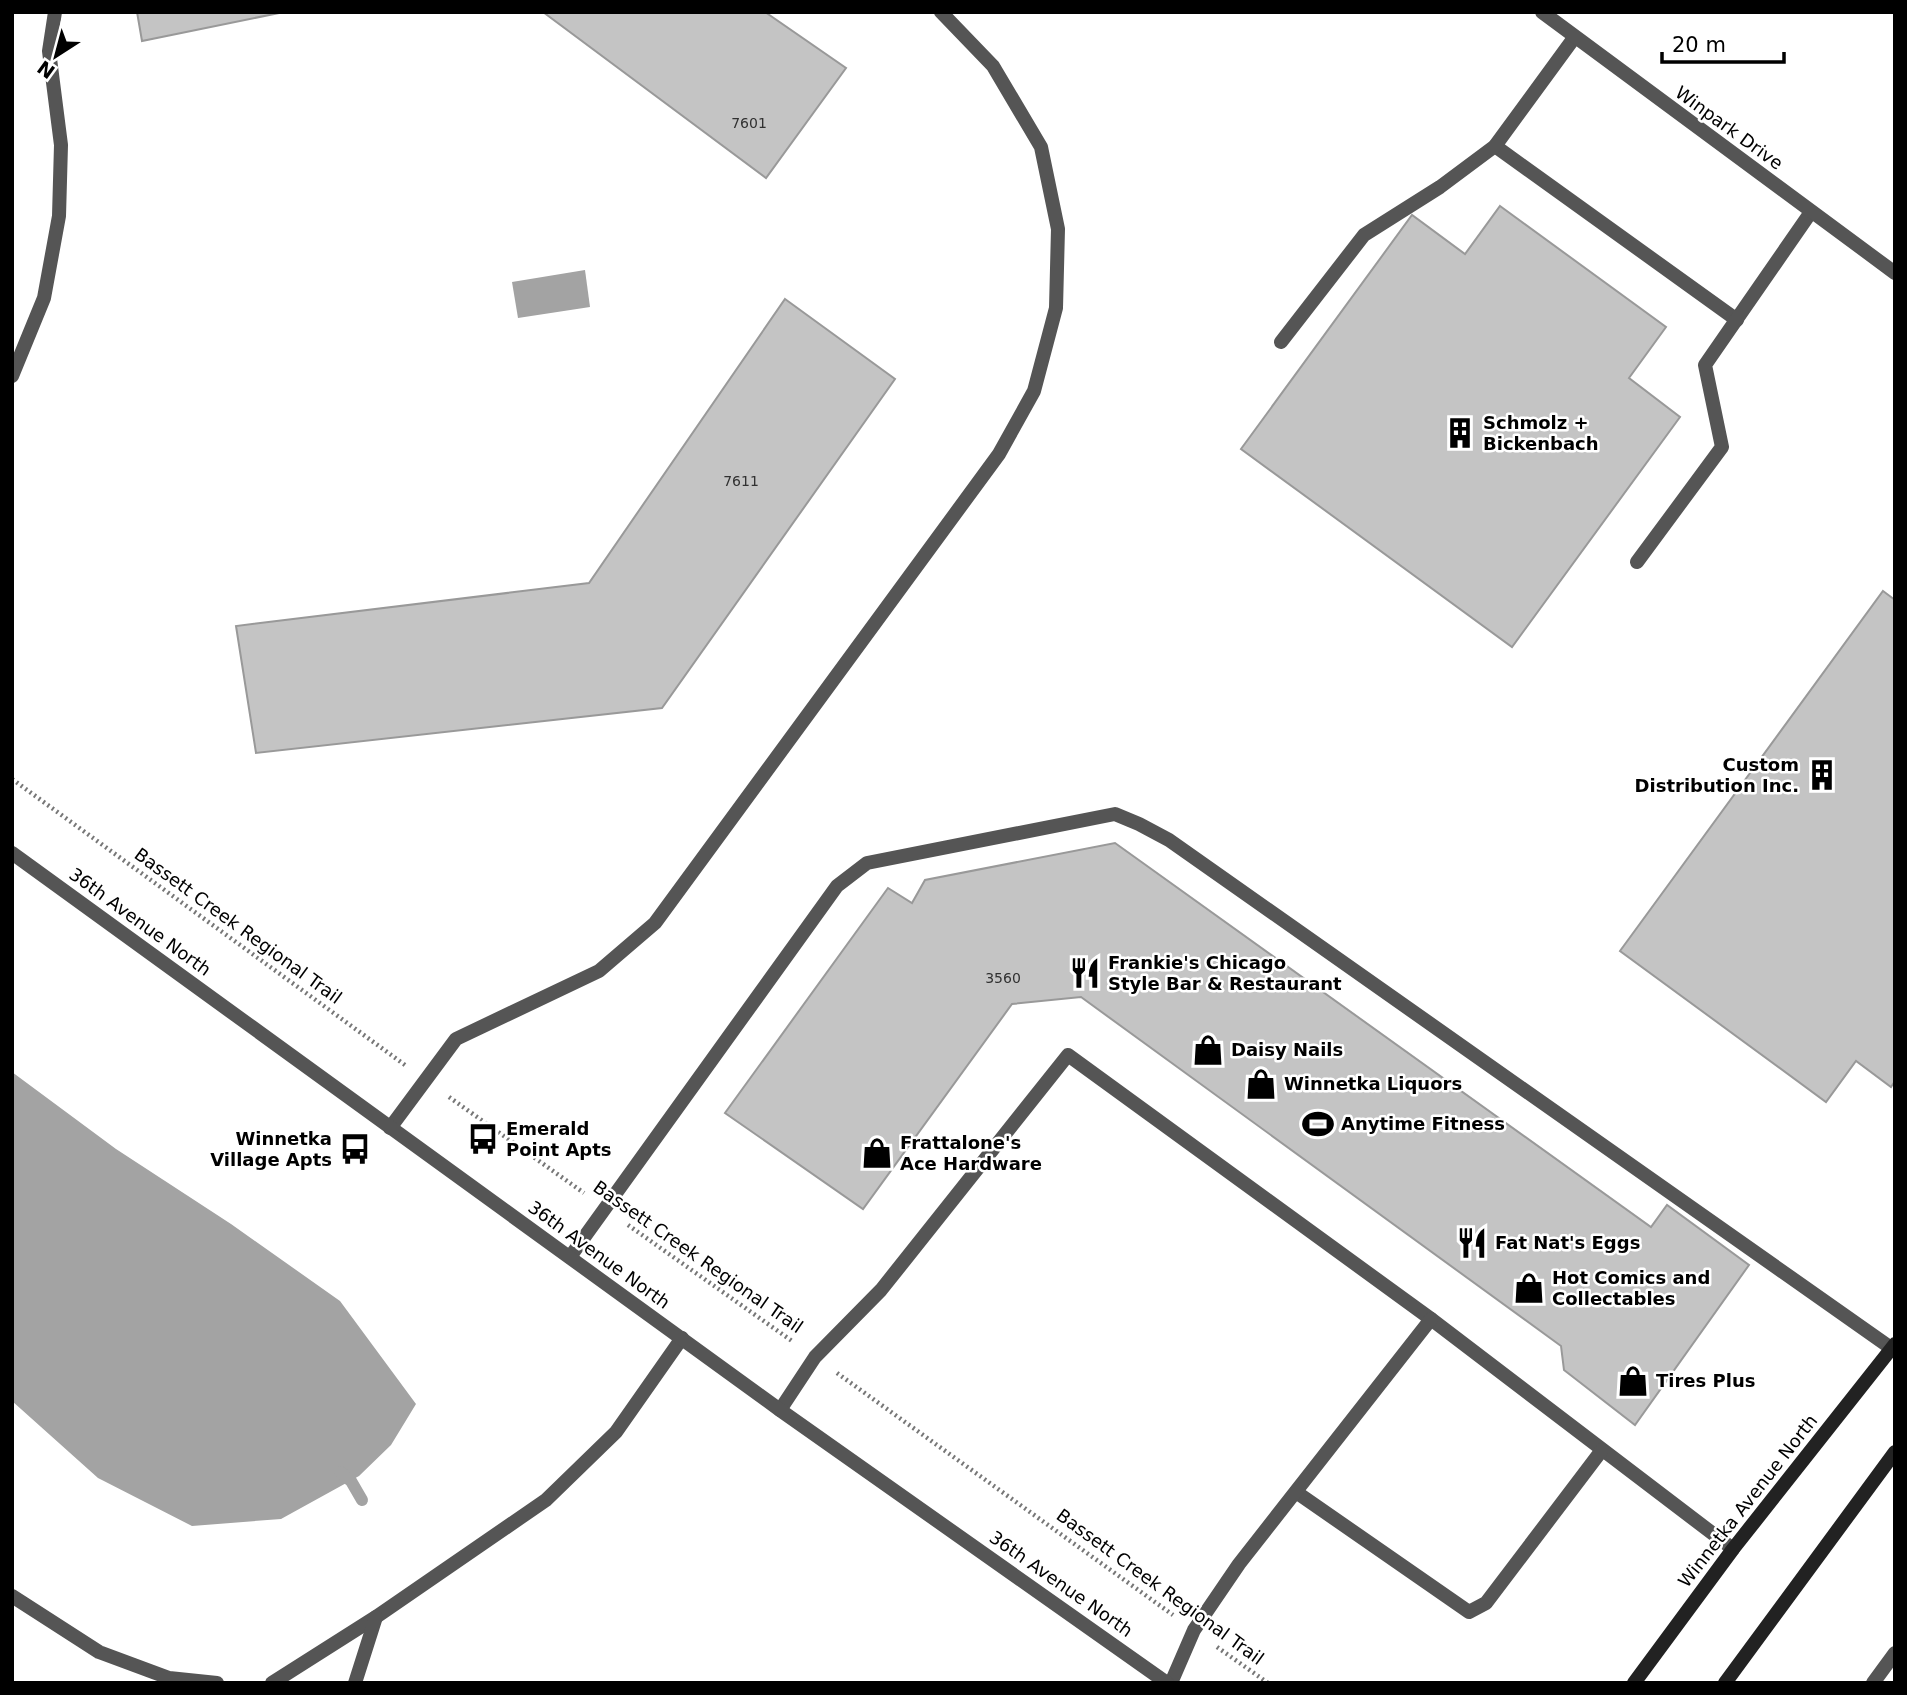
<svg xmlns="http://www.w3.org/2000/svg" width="1907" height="1695" font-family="'DejaVu Sans',sans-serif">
  <rect width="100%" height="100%" fill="#fff"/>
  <!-- water -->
  <g fill="#a3a3a3">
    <polygon points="585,270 590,307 518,318 512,282"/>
    <polygon points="12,1072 116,1149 231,1224 340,1301 416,1404 391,1445 359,1476 281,1519 192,1526 98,1478 12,1401"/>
  </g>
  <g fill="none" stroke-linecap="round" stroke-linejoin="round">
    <!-- stream -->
    <polyline stroke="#a3a3a3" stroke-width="12" points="340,1472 351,1481 362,1500"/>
  </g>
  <!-- building -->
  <g fill="#c4c4c4" stroke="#999" stroke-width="2">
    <polygon points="137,12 284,12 142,41"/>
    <polygon points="543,12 765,12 846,68 766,178"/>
    <polygon points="1500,206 1666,327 1629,378 1680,417 1512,647 1241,449 1412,215 1465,254"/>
    <polygon points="785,299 895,379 662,708 256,753 236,626 589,583"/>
    <polygon points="1883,591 1895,600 1895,1081 1891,1087 1856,1061 1826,1102 1620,951"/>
    <polygon points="1115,843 1651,1227 1667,1205 1749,1265 1635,1425 1564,1370 1561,1346 1081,997 1012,1004 863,1209 725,1113 888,888 912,903 925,880"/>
  </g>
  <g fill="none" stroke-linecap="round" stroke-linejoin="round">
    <!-- path -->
    <g stroke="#777" stroke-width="4.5" stroke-dasharray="2 3.5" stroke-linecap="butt">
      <polyline points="12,779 405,1065"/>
      <polyline points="449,1097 584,1193"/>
      <polyline points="628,1225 792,1341"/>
      <polyline points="837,1373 1173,1615"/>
      <polyline points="1217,1647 1268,1683"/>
    </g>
    <!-- service -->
    <g stroke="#555" stroke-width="14">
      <polyline points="1495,146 1737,320"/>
      <polyline points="1281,342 1364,235 1440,187 1495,146 1574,38"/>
      <polyline points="12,376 44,298 59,216 61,145 49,51 55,12"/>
      <polyline points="1637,562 1722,447 1705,365 1811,212"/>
      <polyline points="390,1128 456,1039 599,971 655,923 999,454 1034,391 1056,308 1058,229 1041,147 993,66 941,12"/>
      <polyline points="570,1257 837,886 867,863 1115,814 1139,824 1169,840 1891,1348"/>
      <polyline points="780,1410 815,1357 881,1290 1068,1055 1431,1319 1733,1549"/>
      <polyline points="1296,1492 1469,1612 1486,1603 1602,1450"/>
      <polyline points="12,1596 99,1652 169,1678 217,1683"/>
      <polyline points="272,1683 376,1617 546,1500 616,1432 682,1338"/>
      <polyline points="355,1683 376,1617"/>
      <polyline points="1171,1683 1194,1630 1239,1564 1431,1319"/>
      <polyline points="1873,1683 1895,1653"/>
    </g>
    <!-- minor -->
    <polyline stroke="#555" stroke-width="14" points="1542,12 1895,273"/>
    <!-- tertiary -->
    <polyline stroke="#555" stroke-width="14" points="12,853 780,1410 1167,1683"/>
    <!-- secondary -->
    <g stroke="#222" stroke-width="14">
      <polyline points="1634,1683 1733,1549 1895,1344"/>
      <polyline points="1725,1683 1895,1452"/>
    </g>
  </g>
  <!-- icons -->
  <defs>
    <symbol id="building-bare" viewBox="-9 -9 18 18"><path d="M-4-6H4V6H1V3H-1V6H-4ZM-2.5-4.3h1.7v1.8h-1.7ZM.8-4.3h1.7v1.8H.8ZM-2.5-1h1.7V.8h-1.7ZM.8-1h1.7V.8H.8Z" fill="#000" stroke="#fff" stroke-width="2.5" paint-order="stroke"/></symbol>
    <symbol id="restaurant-bare" viewBox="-9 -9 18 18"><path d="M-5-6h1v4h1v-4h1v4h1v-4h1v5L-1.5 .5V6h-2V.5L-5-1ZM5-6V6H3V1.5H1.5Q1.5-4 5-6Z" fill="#000" stroke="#fff" stroke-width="2.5" paint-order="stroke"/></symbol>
    <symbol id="shop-bare" viewBox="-9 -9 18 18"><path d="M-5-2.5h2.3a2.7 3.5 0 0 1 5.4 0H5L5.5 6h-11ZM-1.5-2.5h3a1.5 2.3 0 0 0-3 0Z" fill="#000" stroke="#fff" stroke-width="2.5" paint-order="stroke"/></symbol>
    <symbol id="stadium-bare" viewBox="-9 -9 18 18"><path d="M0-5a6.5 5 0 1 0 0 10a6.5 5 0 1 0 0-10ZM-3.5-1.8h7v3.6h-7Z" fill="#000" stroke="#fff" stroke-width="2.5" paint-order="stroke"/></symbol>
    <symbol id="bus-bare" viewBox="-9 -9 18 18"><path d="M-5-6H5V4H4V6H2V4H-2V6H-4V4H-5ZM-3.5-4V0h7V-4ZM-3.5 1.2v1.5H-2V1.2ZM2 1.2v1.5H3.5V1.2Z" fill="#000" stroke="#fff" stroke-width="2.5" paint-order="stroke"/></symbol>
  </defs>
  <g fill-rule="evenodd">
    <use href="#building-bare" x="1438" y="411" width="44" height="44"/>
    <use href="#building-bare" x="1800" y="753" width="44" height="44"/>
    <use href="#restaurant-bare" x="1063" y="951" width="44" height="44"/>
    <use href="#shop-bare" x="1186" y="1028" width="44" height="44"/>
    <use href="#shop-bare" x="1239" y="1062" width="44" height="44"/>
    <use href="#stadium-bare" x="1296" y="1102" width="44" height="44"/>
    <use href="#bus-bare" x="461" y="1117" width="44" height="44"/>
    <use href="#bus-bare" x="333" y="1127" width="44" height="44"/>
    <use href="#shop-bare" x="855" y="1131" width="44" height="44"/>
    <use href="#restaurant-bare" x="1450" y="1221" width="44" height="44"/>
    <use href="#shop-bare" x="1507" y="1266" width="44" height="44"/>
    <use href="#shop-bare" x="1611" y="1359" width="44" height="44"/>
  </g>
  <g text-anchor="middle" stroke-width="5" stroke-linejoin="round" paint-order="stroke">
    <!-- number labels -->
    <g font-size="14" fill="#313131">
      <text x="749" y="128">7601</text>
      <text x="741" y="486">7611</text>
      <text x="1003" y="983">3560</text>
    </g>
    <!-- street labels -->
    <g font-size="18" fill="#000" stroke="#fff">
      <text transform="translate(1729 128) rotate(36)" y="6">Winpark Drive</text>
      <text transform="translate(140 922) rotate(36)" y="6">36th Avenue North</text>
      <text transform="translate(238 926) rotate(36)" y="6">Bassett Creek Regional Trail</text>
      <text transform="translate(599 1255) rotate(36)" y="6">36th Avenue North</text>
      <text transform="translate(698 1257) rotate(35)" y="6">Bassett Creek Regional Trail</text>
      <text transform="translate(1748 1501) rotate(-52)" y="6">Winnetka Avenue North</text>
      <text transform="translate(1061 1584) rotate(35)" y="6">36th Avenue North</text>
      <text transform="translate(1160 1587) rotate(36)" y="6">Bassett Creek Regional Trail</text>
    </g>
    <!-- poi labels -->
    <g font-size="18" font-weight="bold" fill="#000" stroke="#fff" text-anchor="start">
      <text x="1483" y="429">Schmolz +<tspan x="1483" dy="21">Bickenbach</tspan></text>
      <text x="1799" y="771" text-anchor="end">Custom<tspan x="1799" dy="21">Distribution Inc.</tspan></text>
      <text x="1108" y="969">Frankie's Chicago<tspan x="1108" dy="21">Style Bar &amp; Restaurant</tspan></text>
      <text x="1231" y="1056">Daisy Nails</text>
      <text x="1284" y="1090">Winnetka Liquors</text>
      <text x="1341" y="1130">Anytime Fitness</text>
      <text x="506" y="1135">Emerald<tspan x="506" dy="21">Point Apts</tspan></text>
      <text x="332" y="1145" text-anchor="end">Winnetka<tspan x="332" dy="21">Village Apts</tspan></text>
      <text x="900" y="1149">Frattalone's<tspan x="900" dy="21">Ace Hardware</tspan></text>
      <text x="1495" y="1249">Fat Nat's Eggs</text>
      <text x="1552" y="1284">Hot Comics and<tspan x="1552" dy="21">Collectables</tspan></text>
      <text x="1656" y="1387">Tires Plus</text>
    </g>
  </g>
  <!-- border -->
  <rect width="1907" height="1695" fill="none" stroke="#000000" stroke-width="28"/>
  <!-- north arrow -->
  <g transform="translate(56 56) rotate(216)" stroke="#ffffff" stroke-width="5" paint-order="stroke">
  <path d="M0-5L12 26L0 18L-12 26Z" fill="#000000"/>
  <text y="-10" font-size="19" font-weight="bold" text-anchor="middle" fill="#000000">N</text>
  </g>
  <!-- scale -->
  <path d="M1662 52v10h122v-10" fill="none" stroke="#000000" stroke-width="3.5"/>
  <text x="1672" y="52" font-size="21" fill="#000000" stroke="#ffffff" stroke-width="5" paint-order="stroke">20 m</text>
</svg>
